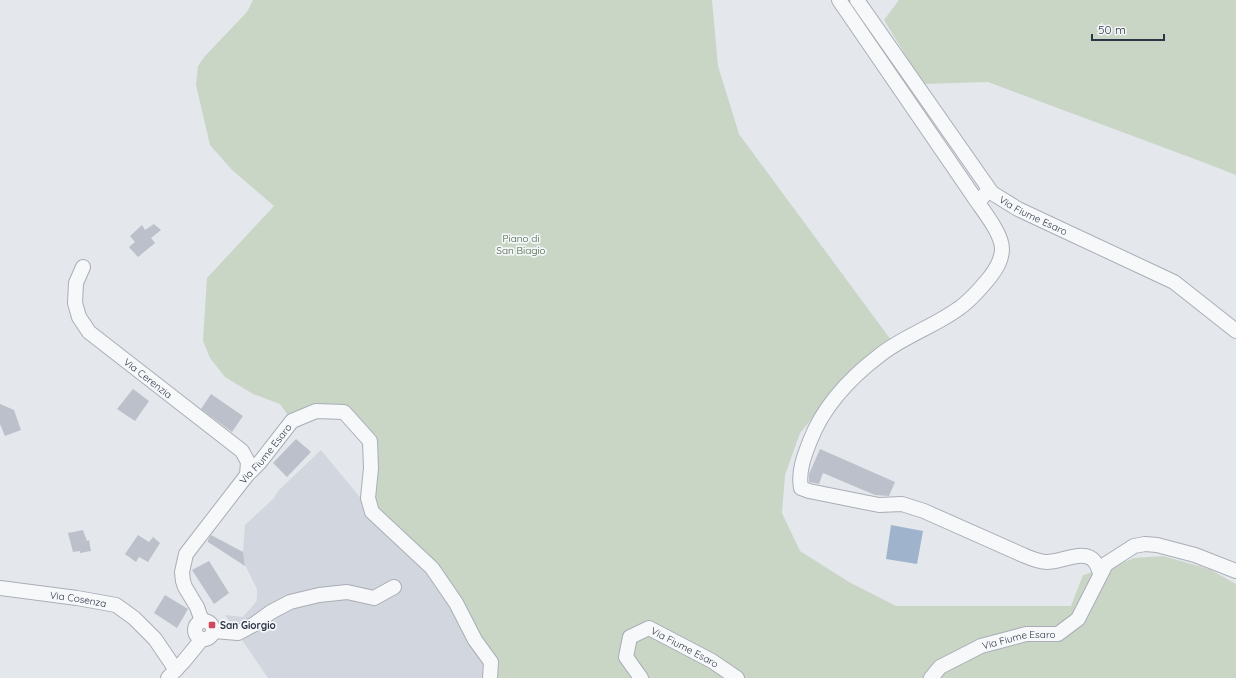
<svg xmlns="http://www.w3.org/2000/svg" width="1236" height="678" font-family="Quicksand,sans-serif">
  <rect width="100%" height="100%" fill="#e4e7ec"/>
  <!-- built -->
  <polygon fill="#d2d6de" points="321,450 372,512 432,568 491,662 486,678 268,678 225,615 243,617 256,602 257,597 257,589 245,565 243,552 245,525 274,498 278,491"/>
  <!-- green -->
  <g fill="#c9d6c5">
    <polygon points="253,0 712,0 718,66 739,134 891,340 824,404 800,433 785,475 782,513 800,551 849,582 896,606 1071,606 1083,575 1118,565 1134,558 1163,556 1209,569 1236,584 1236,678 486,678 491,662 456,603 372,512 370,441 344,413 292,421 280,404 253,394 225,377 210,358 203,341 207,278 274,206 232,170 210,145 196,85 198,66 205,56 247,12"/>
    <polygon points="899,0 1236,0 1236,175 1208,164 988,82 923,84 884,20"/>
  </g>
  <!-- water -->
  <polygon fill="#9fb4cc" points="891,525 923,531 917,564 886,559"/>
  <!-- building -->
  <g fill="#bbc0ca">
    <polygon points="154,224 161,230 151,238 155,243 138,257 129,247 135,242 130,236 142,225 145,230"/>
    <polygon points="133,389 149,401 135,421 117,409"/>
    <polygon points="211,394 243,416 232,432 201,409"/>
    <polygon points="0,404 14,410 21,430 5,436 0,424"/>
    <polygon points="296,439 311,452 287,477 273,463"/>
    <polygon points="820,449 895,482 889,496 875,495 823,473 819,484 809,482 809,474"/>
    <polygon points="83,530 87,541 89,540 91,551 80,553 80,551 73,552 68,533"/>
    <polygon points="138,535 149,542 153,537 160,543 148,562 139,557 136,562 125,554"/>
    <polygon points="211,535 243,552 245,566 208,542 208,540"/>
    <polygon points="209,561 229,593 214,604 192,570"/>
    <polygon points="165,595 188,609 177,628 154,613"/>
  </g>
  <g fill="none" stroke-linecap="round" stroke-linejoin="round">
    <defs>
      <g id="minor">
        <path id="s1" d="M839,0L974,197L981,199L986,193H992L1018,209L1159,275L1174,282L1236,331"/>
        <polyline points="857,0 992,193"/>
        <path d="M974,197C983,211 1002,233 1002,249C1002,260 996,269 990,277C981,288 970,301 958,309C933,327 904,336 880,355C851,377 823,407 810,441C804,456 798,472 801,488L809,491L879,505L902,504L924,511L1023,555C1030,558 1039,562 1047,562C1062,562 1085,548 1095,562C1098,566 1099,570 1100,574"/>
        <path id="s2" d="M83,267L76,283L75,303L79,317L89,332L242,451L248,462L247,475"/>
        <path id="s3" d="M0,588L77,598L116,605L134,618L155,639L176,670"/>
        <circle cx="204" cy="630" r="9"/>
        <path id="s4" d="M202,621L197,607L185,587L183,581L182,572L186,554L247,475L260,462L292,421L316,411L344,412L370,441L371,468L368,498L372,512L432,568L456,603L475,640L491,662L490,678"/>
        <polyline points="214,631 238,633 253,625 271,612 290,602 319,595 347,592 374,598 394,587"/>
        <polyline points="168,678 184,661 202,639"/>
        <path id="s5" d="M641,678L626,657L630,637L649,628L712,661L737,678"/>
        <path id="s6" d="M931,678L940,667L981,646L1026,634H1058L1078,619L1106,564L1134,546L1145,544L1157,545L1195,555L1236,571"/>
      </g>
    </defs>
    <!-- minor casing -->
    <use href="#minor" stroke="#a9aeb7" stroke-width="16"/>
    <!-- minor -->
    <use href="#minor" stroke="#f7f8fa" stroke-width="14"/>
  </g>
  <!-- markers -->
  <rect fill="#d1495b" stroke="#f4f6f9" stroke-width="1.5" x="208" y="621" width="8" height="8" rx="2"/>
  <g text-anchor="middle" stroke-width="3.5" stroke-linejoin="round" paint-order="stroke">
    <!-- street labels -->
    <g font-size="10" fill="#2b3445" stroke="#f4f6f9">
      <text dy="4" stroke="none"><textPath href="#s1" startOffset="307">Via Fiume Esaro</textPath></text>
      <text dy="4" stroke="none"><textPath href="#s2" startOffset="145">Via Cerenzia</textPath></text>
      <text dy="4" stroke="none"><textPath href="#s4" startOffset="200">Via Fiume Esaro</textPath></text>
      <text dy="4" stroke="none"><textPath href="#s3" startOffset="79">Via Cosenza</textPath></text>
      <text dy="4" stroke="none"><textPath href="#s6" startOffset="99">Via Fiume Esaro</textPath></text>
      <text dy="4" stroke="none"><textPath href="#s5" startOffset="108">Via Fiume Esaro</textPath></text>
    </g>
    <!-- park labels -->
    <g font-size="10" fill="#3f6138" stroke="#f4f6f9">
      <text x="521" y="242">Piano di<tspan x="521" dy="12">San Biagio</tspan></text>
    </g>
    <!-- poi labels -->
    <g font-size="10" font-weight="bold" fill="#2b3445" stroke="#f4f6f9" text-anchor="start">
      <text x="220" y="629">San Giorgio</text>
    </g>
  </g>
  <!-- scale -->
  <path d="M1092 34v6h72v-6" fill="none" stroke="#2b3445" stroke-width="2"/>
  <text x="1098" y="34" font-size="12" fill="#2b3445" stroke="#f4f6f9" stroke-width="3" paint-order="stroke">50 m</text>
</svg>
